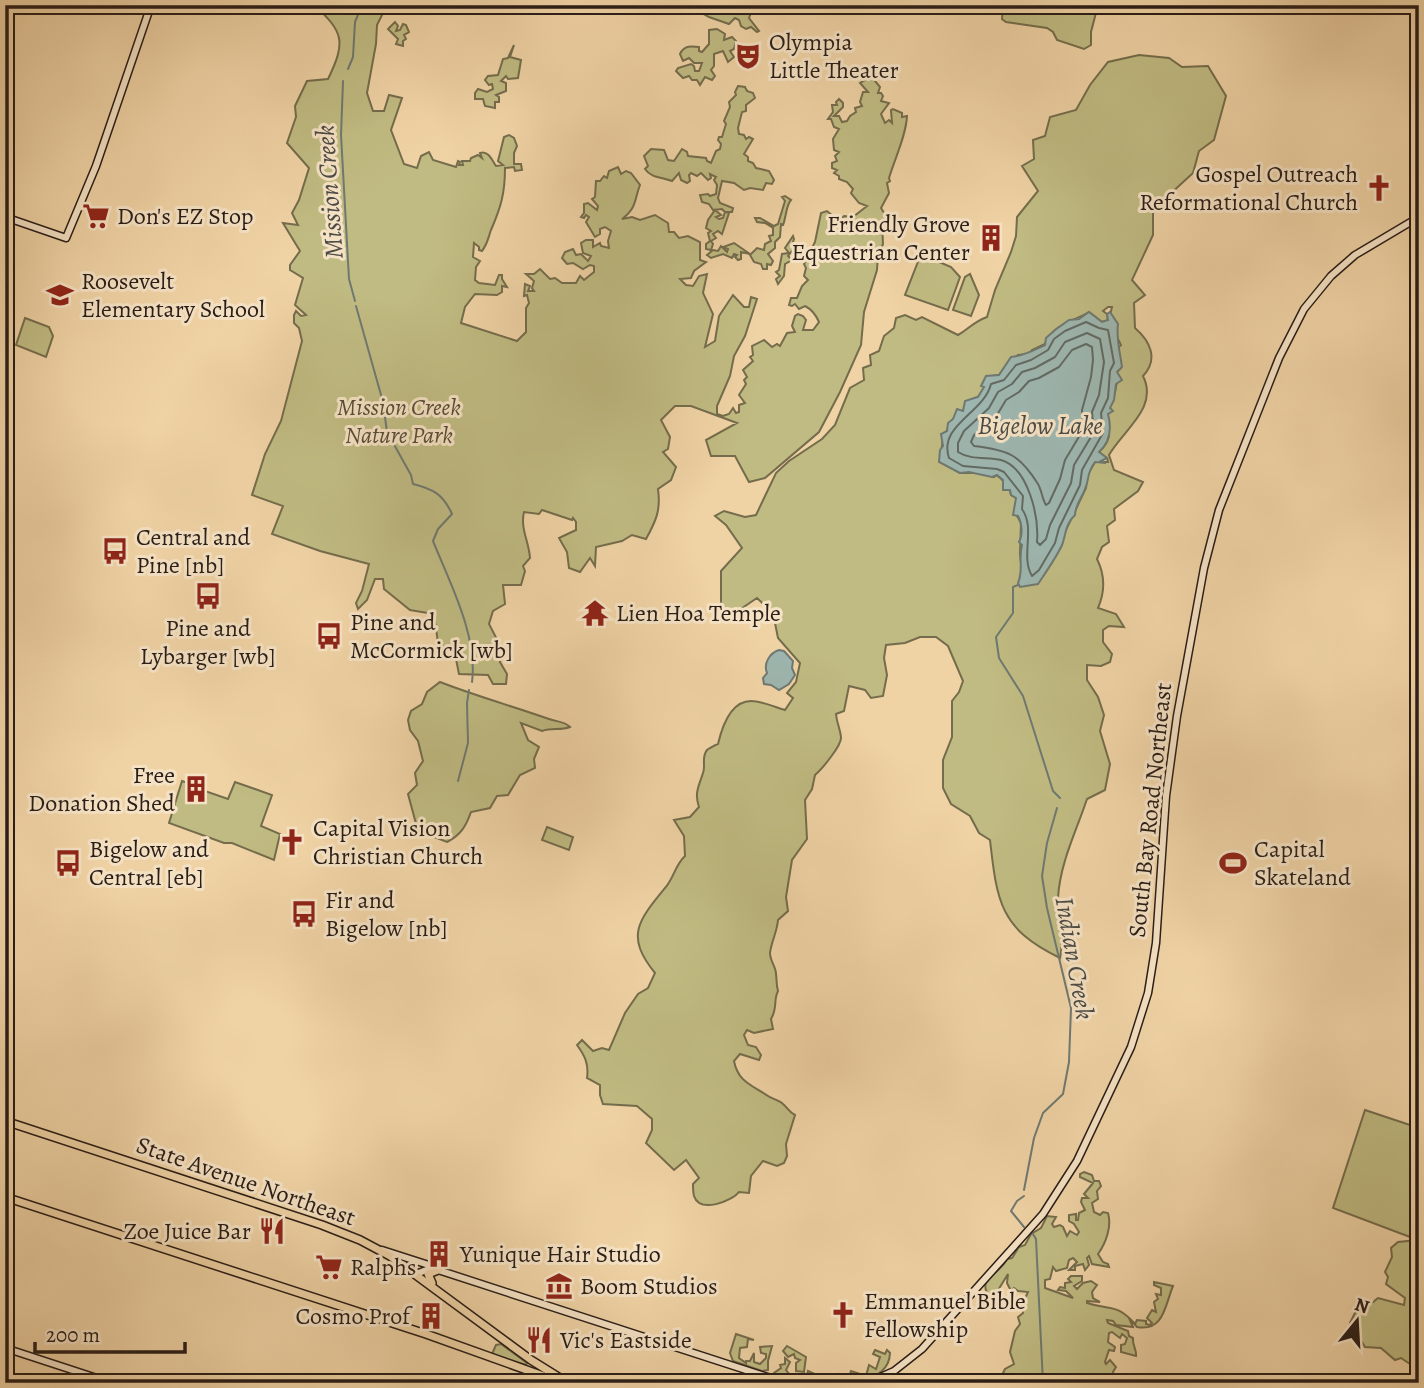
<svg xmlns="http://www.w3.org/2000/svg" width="1424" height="1388" font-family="Alegreya,serif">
  <rect width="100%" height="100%" fill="#f0d3a5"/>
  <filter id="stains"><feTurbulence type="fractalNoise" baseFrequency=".00286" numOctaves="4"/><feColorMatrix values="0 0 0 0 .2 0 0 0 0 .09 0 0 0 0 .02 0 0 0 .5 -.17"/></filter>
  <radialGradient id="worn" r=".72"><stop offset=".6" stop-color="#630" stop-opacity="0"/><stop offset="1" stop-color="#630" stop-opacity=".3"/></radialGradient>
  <!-- green -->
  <g fill="#c0bb82" stroke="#746c4c" stroke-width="2" fill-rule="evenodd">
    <path d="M314,5H387L377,25L376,44L367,93L373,111H384L389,95L402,98L391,130L404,164L417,168L421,156L429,152L433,160L456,167L458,161L460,162L459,165H463L462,161H470L471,158L478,155L482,158L480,153C488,150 492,160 496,166L503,165L498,161L504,137L509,135L514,138L517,146L514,153V164H521L522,170L515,171L514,167L505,168C505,193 501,207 491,230C488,238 488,243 482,251L479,250V247L474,243L473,257L480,261L476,267L475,280L479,283L495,285L499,275H502V279L507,287L502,286V292L497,295L475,294L465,307L461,323L517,341L526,332V308L529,303L527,295L524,296L525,284L530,286L528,291H534L532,288L534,281L526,274H534L540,269L550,279L555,278L562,283H576L580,276L584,280L594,272V266L590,265L583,269L573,263L567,264L562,258L565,252L573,249L576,255L581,254L588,261L591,256L583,253L581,243L586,240H593V247L600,243L601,246L609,248L608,241L611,231L605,227L600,229V234L595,237L586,222L589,217L586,215L584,218L581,217L584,213V204L588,203L597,210L598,206L592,199L595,197L596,181H600L604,176L607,178L609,171L618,167L621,174L626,171L631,173L640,185C634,200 637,208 622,219L632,217L640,220L655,215L668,223L669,232H674L679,238L688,236L700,242V260L706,262L694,271L691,278L680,279L686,285L693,286L699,276L707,274L703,293L713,314L705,347L715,341L719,316L733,295L744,307H749L751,297L757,299L745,336L734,356L730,376L717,406V414L723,416L729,414L733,408L736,413L739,412V405L745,403L739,395L746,384L744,380L747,377L743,370L753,361L750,357L753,355L752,346L764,340L772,347L777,344L780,346L787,333L795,332L792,326L795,316L798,314L803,316L806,320L803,330H813L819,322C816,315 811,309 805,306L799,309L795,304L792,306L789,305L791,298H797L802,286L808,280L804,276L806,268L804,264L815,242L821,213L827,211L839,221L844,216L853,217L867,206L859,203L851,193L853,189L847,182L839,179V176L834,173L837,170L832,168V163L837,161L835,156L839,152L834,150L833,139L839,129L834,127L831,119H828L833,112L832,105H837L836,102L839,99L843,103V107L834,116H839L842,122L847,121L850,116L856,112L855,108L862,106L860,102L863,92H868L860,83L865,80L866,76H871L880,87L878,93H881L883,96L881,101L889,103L881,114L885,123L889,120L892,123L891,110L893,109L902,113V117L907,116C906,136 895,158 889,178L890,181L887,183L889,193L881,208L886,216L882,222L883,244L878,255L877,270L864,312L861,345L840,392L819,432L765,478L749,482L735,456H711L706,440L737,423L691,406H675L661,420L670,437L668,449L663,452L676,467L671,480L658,489C661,510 656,521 646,539L632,535L622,541L596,547L595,566L590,558L580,572L569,568L567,552L559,538L576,530V522L573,518L572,520L542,510L539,514L524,512C520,528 529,542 530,558L523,566L525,571L521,585H503L505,604L493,611L489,624L503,651L500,662L507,674L506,684H493L488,675L459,674L455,654L438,643L434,614L410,610L384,589L383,579H375L367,600L358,609L356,603L362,591L369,564L320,551L272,534L283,506L252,495L265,454L281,421L302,341L299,328L294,323V315L296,311L301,316L306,315L295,305L303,278L290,270V265L300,251L283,223L298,225L292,213L299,200L309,168L287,143L296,117L295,106L307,81L328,79C346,42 344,32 314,5Z"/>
    <polygon points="701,5 750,5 752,10 749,18 759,31 757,32 751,27 746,29 741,26 739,20 735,18 729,24 709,17 700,12"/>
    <polygon points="1003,5 1098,5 1091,32 1091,45 1084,49 1057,40 1053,32 1047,28 1006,22 1002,19"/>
    <polygon points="395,22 398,26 396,31 400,30 403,24 406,25 409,32 404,35 406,39 403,41 403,46 396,44 398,39 388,29"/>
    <path d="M717,29L725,34L724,40L732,37L736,41L734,49L730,51L734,57L728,62L723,51L714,54V66L711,70L715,76L712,80L705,77L700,85L697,80H692L689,76L683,78L676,71L678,68L691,64L694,66L695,71H699L702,63H694L689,58L683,61L680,54C684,45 692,46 699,47V51L702,52L709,44V30Z"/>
    <polygon points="514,45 510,57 521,60 518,78 508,79 506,76 501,81 506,83 506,91 496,95 499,97 499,102 495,102 495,108 485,106 483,99 475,99 475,93 478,89 487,92 493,89 492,84 489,85 485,80 488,76 498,75 503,59 508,58"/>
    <path d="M1139,55L1169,58L1182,67L1208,66L1226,96L1214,140L1199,151L1193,173L1168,196L1153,213V235L1132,280L1145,295L1134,303L1135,328C1150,341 1159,359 1143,376C1159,408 1123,430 1109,455L1114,470L1143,482L1138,491L1114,509L1115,520L1107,526L1109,542L1102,547L1097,559C1105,575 1105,592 1098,608L1116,614L1124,627L1109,626L1103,630V642L1112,654L1110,662L1101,666L1087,665V680L1098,697L1104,715L1100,731L1110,764L1105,790L1087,799C1076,832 1060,863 1058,898C1056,919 1065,937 1060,958C1000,929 997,902 990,840L979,833L970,816L951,804L943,788V760L952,737V701L959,692L963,681L948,646L936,637H920L905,643L886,645L884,658L887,675L883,696L871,698L865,690L849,686L844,711L836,714C837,724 840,728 841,737C842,745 822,769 815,775L812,789L805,800L807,839L792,860L786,897L788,911L778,920C777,932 771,943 770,953C770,961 776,967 776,974C777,981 776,984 778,991C773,1001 778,1007 771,1019L773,1029L754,1033L747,1030L744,1035L748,1045L756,1047L761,1055L759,1060L740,1054L734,1061C738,1082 752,1085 768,1096C772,1099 779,1100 783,1104C788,1108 789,1112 795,1115L786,1144L787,1156L784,1163L777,1166L763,1161L751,1176L749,1193L739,1192C732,1201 700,1214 694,1196C693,1192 693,1188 693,1184L699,1178L686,1160L674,1170L646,1143L652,1130V1119L637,1106L603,1104L600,1095V1085L587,1078C589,1064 585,1056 577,1045L582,1040L593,1051L602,1048L609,1050L625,1013L638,994L648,988L655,973C625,936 638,921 665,888C674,878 675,865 685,856L684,836L674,820L690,817L699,807C694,793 699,786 703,773C706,766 701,757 707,750C708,749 717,744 718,744C722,727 730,701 751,701C761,701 775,707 785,710L793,698L787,693L796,682L800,663L778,638L773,613L757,598L729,617L721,614V571L742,548L726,525L715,516L724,511L745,517L756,515L776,473L789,461L822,439L835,425L850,388L864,380L863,368L871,365L870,355L879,351L884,336L894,328L896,318L905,315L916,320L922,317L958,335C969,329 973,322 987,317L995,290L1011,252L1016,236L1017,217L1038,191L1022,166L1034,159L1033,140L1045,136L1050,117L1076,110L1090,85L1108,62ZM1108,307H1112L1110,315L1117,323L1116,335L1121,345L1118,348L1121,368L1117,372C1118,386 1114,398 1109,410C1103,426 1118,434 1099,452L1107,458L1108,462H1095L1087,476L1086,488L1064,534L1062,545L1045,573L1022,572L1020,554L1021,523L1016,514V498L1011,495C1010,488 1003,479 996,475L994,477L981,473H960L940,462L943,438L953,419L963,411L969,400L978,397L992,376L999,375L1008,363L1018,355L1029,354L1032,350L1045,344C1053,324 1072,322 1089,312L1102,322L1108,320L1107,314L1103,311Z"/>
    <path d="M738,86L745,87L747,91L753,93L755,98L746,105V111L742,112L738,128L739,134L744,135L746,139L749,137L753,139L744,154L748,157V161L753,163L756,168L769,171L774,180L772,184L766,183L763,190L750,188L744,190L734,183L722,181L718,198L720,203L733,208L732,212H726L729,213L722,234L718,231L713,234L716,238L711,241L713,244L711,250L706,249V244L710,241L708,233L711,231L706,228L708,220L715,210L721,215L716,217L719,219L723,218L725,212L722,209L713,210L709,204L702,202L700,195L708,194L710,196L716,194L717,185L714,180L716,177L710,174L711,178L708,180L701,173L697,176L691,173L689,175L690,181L687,183L681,180L679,173L672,181C662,177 651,178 645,169L648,166L644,156L651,149L664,150L668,160L674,161L682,149L687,152L688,156L706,158L707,161L711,163L716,151L720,149L721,144L718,140L719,137H722L726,124L724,121L730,107L729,102L736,95L735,92Z"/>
    <path d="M785,196L791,200C786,205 786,218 783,225L781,224L780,237L775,242V248L768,254L773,261L771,265L767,264V269H763L761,264L754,262L750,255L757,248L764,250L765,244L771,241L769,236L773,235V228L765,223L757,222L755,218H760L774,226L778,224L785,201L782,197Z"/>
    <polygon points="793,236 794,239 792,245 795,247 788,256 792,260 785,264 784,276 778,284 776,279 780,276 776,272 779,270 782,254 789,253 785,248"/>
    <polygon points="734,243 750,254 741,252 741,259 738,260 735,257 737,255 734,254 732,258 723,254 711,258 707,255 713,250 718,251 721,246 727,252 728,249 723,247"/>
    <polygon points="921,254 951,267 960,277 948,310 905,295"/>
    <polygon points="970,274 979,295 971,316 953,310 965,277"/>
    <polygon points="25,318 49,327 53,336 46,357 16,345"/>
    <path d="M440,682C476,696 512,706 549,719C557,722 564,721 570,727C560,731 552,727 542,731L521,723L528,740L539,747L534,759L535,768L520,775L508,795L497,796L490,808L471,812C466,826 461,835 447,842L418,831L408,794L417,785L415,773L423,761L418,741L410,730L408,720L411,711L422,704L427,692Z"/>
    <polygon points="182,781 196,786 194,790 198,786 199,789 228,799 235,782 272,795 261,826 280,834 274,860 232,843 224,843 169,823"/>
    <polygon points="547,827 573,837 569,850 542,840"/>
    <polygon points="1365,1110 1419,1128 1419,1370 1401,1358 1395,1360 1381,1348 1365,1347 1350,1323 1357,1309 1359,1297 1373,1302 1378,1298 1404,1305 1405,1298 1386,1284 1388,1277 1385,1272 1392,1257 1391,1248 1398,1242 1418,1240 1333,1208"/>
    <path d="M1084,1172L1092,1175L1094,1181H1099L1101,1186L1097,1191L1098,1199L1092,1203L1094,1212L1100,1215L1103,1212L1108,1213C1112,1226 1106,1243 1098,1254L1103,1262L1108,1264L1109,1267L1092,1264L1089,1256L1087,1258L1089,1265L1085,1270L1083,1264L1075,1266V1270H1069L1077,1262L1073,1258L1069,1260L1067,1268L1056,1271L1053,1267L1050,1279L1045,1280V1288L1073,1298L1066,1291L1058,1290L1060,1287L1065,1288V1283L1071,1282L1068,1279L1071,1276H1082V1281L1074,1286L1077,1289L1083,1283L1091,1281L1097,1285L1092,1292L1093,1298L1100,1302L1087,1301V1303C1112,1311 1116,1303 1135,1324L1137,1320L1146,1321V1324L1150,1325L1152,1323L1147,1318L1152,1310L1156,1312L1154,1302L1158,1299L1156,1294L1161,1295V1288L1154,1285V1282L1173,1286C1165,1305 1164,1332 1137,1327L1129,1318L1133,1327L1116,1325L1113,1321L1107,1320L1108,1323L1128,1331L1129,1336L1133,1338C1132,1345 1137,1350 1136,1356L1121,1352V1345L1125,1344L1127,1338L1122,1334L1120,1338L1112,1332L1109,1333L1108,1342L1115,1347L1114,1351L1109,1350L1105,1362L1106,1364L1110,1360L1116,1367L1113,1372L1116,1383H998L1005,1369L1014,1364L1010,1352L1015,1331L1020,1324L1018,1317L1023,1313L1022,1305L1028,1292L1018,1291L1014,1288L1011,1291L1007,1283L1008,1274L995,1295L989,1296C976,1278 1001,1274 1007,1259L1012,1258L1019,1247L1025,1245L1031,1234L1041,1228L1047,1216L1056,1217L1052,1224L1054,1227L1060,1225L1063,1227L1067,1236L1070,1231L1077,1235L1079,1232L1074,1224L1069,1221V1215L1076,1214V1220H1078L1079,1213L1085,1210L1081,1202L1082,1198H1088L1084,1194L1093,1183L1080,1177V1174Z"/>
    <polygon points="736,1334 754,1340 748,1339 747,1347 740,1348 739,1358 746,1363 746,1361 750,1361 754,1353 754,1362 760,1364 766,1358 766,1354 761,1353 760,1347 772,1346 768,1361 768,1370 762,1371 733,1361 730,1353"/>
    <polygon points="501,1344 527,1363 526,1365 492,1354 496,1345"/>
    <polygon points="787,1346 806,1357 804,1372 796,1371 796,1363 800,1360 795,1358 794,1354 788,1357 783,1351"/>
    <path d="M875,1350L885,1354L887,1350L890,1353C889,1388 831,1384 805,1382L808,1371L821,1377L837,1378L839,1374L849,1377L851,1371L866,1376L869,1365L876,1369L880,1357L873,1354Z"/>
    <polygon points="785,1358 790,1362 786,1370 790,1375 795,1374 797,1378 792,1382 775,1377 774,1373 781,1368 780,1365 785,1364"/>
  </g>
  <!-- water -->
  <g fill="#9db6af" stroke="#6f7972" stroke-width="2">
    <path d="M1089,312L1102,322L1108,320L1107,314L1110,312L1118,324C1116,339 1120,352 1122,367L1117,372L1122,380L1116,384L1114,400L1110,408L1113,411L1108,414C1112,429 1110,442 1099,452L1107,458L1101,461L1106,463L1095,462C1086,474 1090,478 1085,489C1082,497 1075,506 1075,515C1065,524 1066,535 1062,545C1056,558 1046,572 1038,584L1020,587L1018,583C1024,568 1018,560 1022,545L1019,542C1023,535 1022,523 1018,516L1013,515L1016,498L1011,495L1010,490H1003V480L997,475L992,477L969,472L960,473L939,462L940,450L943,446L941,434L947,431L948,423L953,419L957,409L963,411L965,401L978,397L984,387L981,386L986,376L999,375L1011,357C1024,356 1034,350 1045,345L1046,338L1055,330L1069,320L1079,319Z"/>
    <path d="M779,650L784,651L793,661L792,668L795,675L789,684L779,690L771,685L764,684L763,678L767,673C763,663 770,653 779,650Z"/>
  </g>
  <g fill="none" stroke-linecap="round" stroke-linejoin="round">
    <!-- shore -->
    <g stroke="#636a63" stroke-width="2">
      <path d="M1086,322L1099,328L1108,330L1114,363L1110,371L1108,398L1101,413L1103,433L1082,470L1080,485L1059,528L1055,543L1039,570L1032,576C1020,556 1036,529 1022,509L1023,496L1004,472L997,469L963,466L949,458C938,425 984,413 991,384L1004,380L1016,365L1031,360L1048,350L1054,339L1065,331Z"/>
      <path d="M1087,333L1100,339L1104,362L1099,395L1092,412L1094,432L1074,465L1071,483L1050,525L1046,539L1040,545L1037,542C1039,518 1029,468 1001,460C987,457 970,460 958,452V443L964,431L989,408L998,392L1012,384L1022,372L1035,368L1055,357L1065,342Z"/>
      <path d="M1086,344L1092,347L1093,360L1091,377L1082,410L1083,430L1065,460L1060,479L1049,503L1046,505C1042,499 1042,491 1038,484C1019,454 1008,450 974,446L971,442L974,435L997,415L1006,400L1019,392L1029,381L1039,378L1059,367L1072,350Z"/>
    </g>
    <!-- stream -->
    <g stroke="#6f7972" stroke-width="2">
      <polyline points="348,69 353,57 355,22 362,5"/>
      <polyline points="343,81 341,135 349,279 355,301"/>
      <path d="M356,306L383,402L387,432L411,475L413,484C433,489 443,494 452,514L438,529L433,541C450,583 478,636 472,682"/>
      <polyline points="1018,585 1013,587 1013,613 996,637 999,658 1023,696 1053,791 1060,798"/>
      <polyline points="458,781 468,743 467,703 469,690"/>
      <polyline points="1024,1190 1034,1138 1043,1113 1063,1094 1069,1062 1071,1008 1047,908 1042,876 1047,843 1057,808"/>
      <polyline points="1024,1196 1017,1201 1011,1211 1024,1227"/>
      <polyline points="1033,1234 1036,1239 1043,1383"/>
    </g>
    <defs>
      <g id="secondary">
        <polyline points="5,217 66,238 96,166 151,5"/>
        <polyline points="382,1250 435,1267"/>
        <polyline points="416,1274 429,1269 438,1270 786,1383"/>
        <polyline points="5,1348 112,1383"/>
        <polyline points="867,1383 894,1371 922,1349 1043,1214 1077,1161 1131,1047 1148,993 1156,943 1166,796 1177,716 1204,568 1219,510 1279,358 1304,309 1331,276 1355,255 1419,217"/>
      </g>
      <g id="primary">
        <polyline points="5,1121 322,1225 360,1240 390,1256 531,1360 568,1383"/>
        <polyline points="5,1197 426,1334 549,1378 563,1380"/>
        <polyline points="432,1283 428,1274 438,1270"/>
      </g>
    </defs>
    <!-- secondary casing -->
    <use href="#secondary" stroke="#291d17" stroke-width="9"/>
    <!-- primary casing -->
    <use href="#primary" stroke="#291d17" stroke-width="10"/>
    <!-- secondary -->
    <use href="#secondary" stroke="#f5e2c4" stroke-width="6"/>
    <!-- primary -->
    <use href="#primary" stroke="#f0d3a5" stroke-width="7"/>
  </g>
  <!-- icons -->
  <defs>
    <symbol id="theatre-bare" viewBox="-9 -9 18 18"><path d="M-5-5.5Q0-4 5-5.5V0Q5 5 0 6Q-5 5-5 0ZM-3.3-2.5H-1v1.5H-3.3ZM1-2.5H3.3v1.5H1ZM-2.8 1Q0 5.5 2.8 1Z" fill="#8f2418" stroke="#f5e2c4" stroke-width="2.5" paint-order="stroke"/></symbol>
    <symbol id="church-bare" viewBox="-9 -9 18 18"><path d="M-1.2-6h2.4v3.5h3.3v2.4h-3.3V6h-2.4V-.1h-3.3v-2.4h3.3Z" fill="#8f2418" stroke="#f5e2c4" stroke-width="2.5" paint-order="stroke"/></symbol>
    <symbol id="supermarket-bare" viewBox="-9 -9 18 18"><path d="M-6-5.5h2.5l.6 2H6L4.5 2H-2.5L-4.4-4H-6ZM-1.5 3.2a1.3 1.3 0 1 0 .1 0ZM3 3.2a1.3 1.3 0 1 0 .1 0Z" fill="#8f2418" stroke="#f5e2c4" stroke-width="2.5" paint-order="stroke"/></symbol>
    <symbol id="building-bare" viewBox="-9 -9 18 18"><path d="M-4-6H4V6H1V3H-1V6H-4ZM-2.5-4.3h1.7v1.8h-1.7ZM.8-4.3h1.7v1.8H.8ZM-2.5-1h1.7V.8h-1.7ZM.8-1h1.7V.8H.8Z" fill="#8f2418" stroke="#f5e2c4" stroke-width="2.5" paint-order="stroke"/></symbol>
    <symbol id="school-bare" viewBox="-9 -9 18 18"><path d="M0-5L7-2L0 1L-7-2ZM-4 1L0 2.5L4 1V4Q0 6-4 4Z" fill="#8f2418" stroke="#f5e2c4" stroke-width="2.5" paint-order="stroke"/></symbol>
    <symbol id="bus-bare" viewBox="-9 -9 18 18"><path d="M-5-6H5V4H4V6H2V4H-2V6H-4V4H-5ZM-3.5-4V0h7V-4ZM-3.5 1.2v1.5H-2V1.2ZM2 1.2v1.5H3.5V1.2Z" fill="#8f2418" stroke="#f5e2c4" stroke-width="2.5" paint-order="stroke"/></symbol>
    <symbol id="temple-bare" viewBox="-9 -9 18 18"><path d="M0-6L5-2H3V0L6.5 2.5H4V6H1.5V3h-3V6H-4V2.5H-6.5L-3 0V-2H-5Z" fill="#8f2418" stroke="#f5e2c4" stroke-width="2.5" paint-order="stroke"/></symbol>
    <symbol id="stadium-bare" viewBox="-9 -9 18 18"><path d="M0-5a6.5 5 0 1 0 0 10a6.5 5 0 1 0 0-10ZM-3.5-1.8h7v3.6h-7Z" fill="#8f2418" stroke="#f5e2c4" stroke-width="2.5" paint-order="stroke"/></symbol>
    <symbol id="restaurant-bare" viewBox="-9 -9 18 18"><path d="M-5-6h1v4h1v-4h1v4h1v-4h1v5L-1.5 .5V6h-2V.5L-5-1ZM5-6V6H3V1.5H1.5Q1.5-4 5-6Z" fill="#8f2418" stroke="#f5e2c4" stroke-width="2.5" paint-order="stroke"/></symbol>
    <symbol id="museum-bare" viewBox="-9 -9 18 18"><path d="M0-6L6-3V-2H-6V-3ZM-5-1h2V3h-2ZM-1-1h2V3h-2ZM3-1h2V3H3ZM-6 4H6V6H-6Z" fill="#8f2418" stroke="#f5e2c4" stroke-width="2.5" paint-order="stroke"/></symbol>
  </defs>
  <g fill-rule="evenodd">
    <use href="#theatre-bare" x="729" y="37" width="38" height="38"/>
    <use href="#church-bare" x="1360" y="169" width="38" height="38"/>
    <use href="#supermarket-bare" x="77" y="197" width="38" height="38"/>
    <use href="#building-bare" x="972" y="219" width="38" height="38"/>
    <use href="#school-bare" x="41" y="276" width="38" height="38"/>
    <use href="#bus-bare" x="96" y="532" width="38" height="38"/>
    <use href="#bus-bare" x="189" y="577" width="38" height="38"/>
    <use href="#temple-bare" x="576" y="594" width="38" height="38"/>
    <use href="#bus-bare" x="310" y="617" width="38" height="38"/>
    <use href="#building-bare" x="177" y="770" width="38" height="38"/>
    <use href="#church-bare" x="273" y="823" width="38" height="38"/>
    <use href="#bus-bare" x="49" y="844" width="38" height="38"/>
    <use href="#stadium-bare" x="1214" y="844" width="38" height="38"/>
    <use href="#bus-bare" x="285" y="895" width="38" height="38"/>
    <use href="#restaurant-bare" x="253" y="1212" width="38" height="38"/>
    <use href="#building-bare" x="420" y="1235" width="38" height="38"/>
    <use href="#supermarket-bare" x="310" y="1248" width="38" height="38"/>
    <use href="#museum-bare" x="540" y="1267" width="38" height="38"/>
    <use href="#church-bare" x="824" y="1296" width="38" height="38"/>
    <use href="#building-bare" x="412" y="1297" width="38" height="38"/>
    <use href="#restaurant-bare" x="520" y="1321" width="38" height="38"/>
  </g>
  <g text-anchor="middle" stroke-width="6" stroke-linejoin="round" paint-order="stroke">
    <!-- poi labels -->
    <g font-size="24" fill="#291d17" stroke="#f5e2c4" text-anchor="start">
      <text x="769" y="50">Olympia<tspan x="769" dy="28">Little Theater</tspan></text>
      <text x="1358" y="182" text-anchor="end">Gospel Outreach<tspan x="1358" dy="28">Reformational Church</tspan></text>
      <text x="117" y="224">Don's EZ Stop</text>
      <text x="970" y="232" text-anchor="end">Friendly Grove<tspan x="970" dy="28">Equestrian Center</tspan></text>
      <text x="81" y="289">Roosevelt<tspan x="81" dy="28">Elementary School</tspan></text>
      <text x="136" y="545">Central and<tspan x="136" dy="28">Pine [nb]</tspan></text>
      <text x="616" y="621">Lien Hoa Temple</text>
      <text x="350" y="630">Pine and<tspan x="350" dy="28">McCormick [wb]</tspan></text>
      <text x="208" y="636" text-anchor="middle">Pine and<tspan x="208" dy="28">Lybarger [wb]</tspan></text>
      <text x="175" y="783" text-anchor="end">Free<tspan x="175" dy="28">Donation Shed</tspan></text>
      <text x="313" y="836">Capital Vision<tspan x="313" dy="28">Christian Church</tspan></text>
      <text x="89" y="857">Bigelow and<tspan x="89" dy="28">Central [eb]</tspan></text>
      <text x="1254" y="857">Capital<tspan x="1254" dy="28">Skateland</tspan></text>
      <text x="325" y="908">Fir and<tspan x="325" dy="28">Bigelow [nb]</tspan></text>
      <text x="251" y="1239" text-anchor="end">Zoe Juice Bar</text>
      <text x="460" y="1262">Yunique Hair Studio</text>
      <text x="350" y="1275">Ralphs</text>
      <text x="580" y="1294">Boom Studios</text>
      <text x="864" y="1309">Emmanuel Bible<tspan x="864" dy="28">Fellowship</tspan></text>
      <text x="410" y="1324" text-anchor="end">Cosmo Prof</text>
      <text x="560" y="1348">Vic's Eastside</text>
    </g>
    <!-- park labels -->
    <g font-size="24" font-style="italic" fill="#564c37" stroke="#f5e2c4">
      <text x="399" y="415">Mission Creek<tspan x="399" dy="28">Nature Park</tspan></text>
    </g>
    <!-- street labels -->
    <g font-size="24" fill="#291d17" stroke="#f5e2c4">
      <text transform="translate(1150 810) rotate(-84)" y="8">South Bay Road Northeast</text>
      <text transform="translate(246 1181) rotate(19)" y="8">State Avenue Northeast</text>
    </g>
    <!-- water labels -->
    <g font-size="26" font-style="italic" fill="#4c4b45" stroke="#f5e2c4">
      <text transform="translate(329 192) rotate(-94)" y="9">Mission Creek</text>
      <text x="1040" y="434">Bigelow Lake</text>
      <text transform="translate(1075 958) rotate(80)" y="9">Indian Creek</text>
    </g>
  </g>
  <!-- margin -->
  <rect width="1424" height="1388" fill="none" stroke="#f0d3a5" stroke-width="28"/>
  <rect x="7" y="7" width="1410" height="1374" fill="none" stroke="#291d17" stroke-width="3.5"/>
  <rect x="14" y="14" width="1396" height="1360" fill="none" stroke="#291d17" stroke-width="2"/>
  <!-- north arrow -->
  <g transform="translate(1357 1321) rotate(18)" stroke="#f5e2c4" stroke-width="5" paint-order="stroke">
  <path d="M0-5L12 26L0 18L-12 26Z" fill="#291d17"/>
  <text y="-10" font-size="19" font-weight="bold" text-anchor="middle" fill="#291d17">N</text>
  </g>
  <!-- scale -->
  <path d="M35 1342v10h150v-10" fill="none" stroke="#291d17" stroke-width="3.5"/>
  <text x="46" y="1342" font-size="21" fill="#291d17" stroke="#f5e2c4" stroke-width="5" paint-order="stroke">200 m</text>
  <rect width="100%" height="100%" filter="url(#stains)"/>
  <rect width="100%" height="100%" fill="url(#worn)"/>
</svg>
